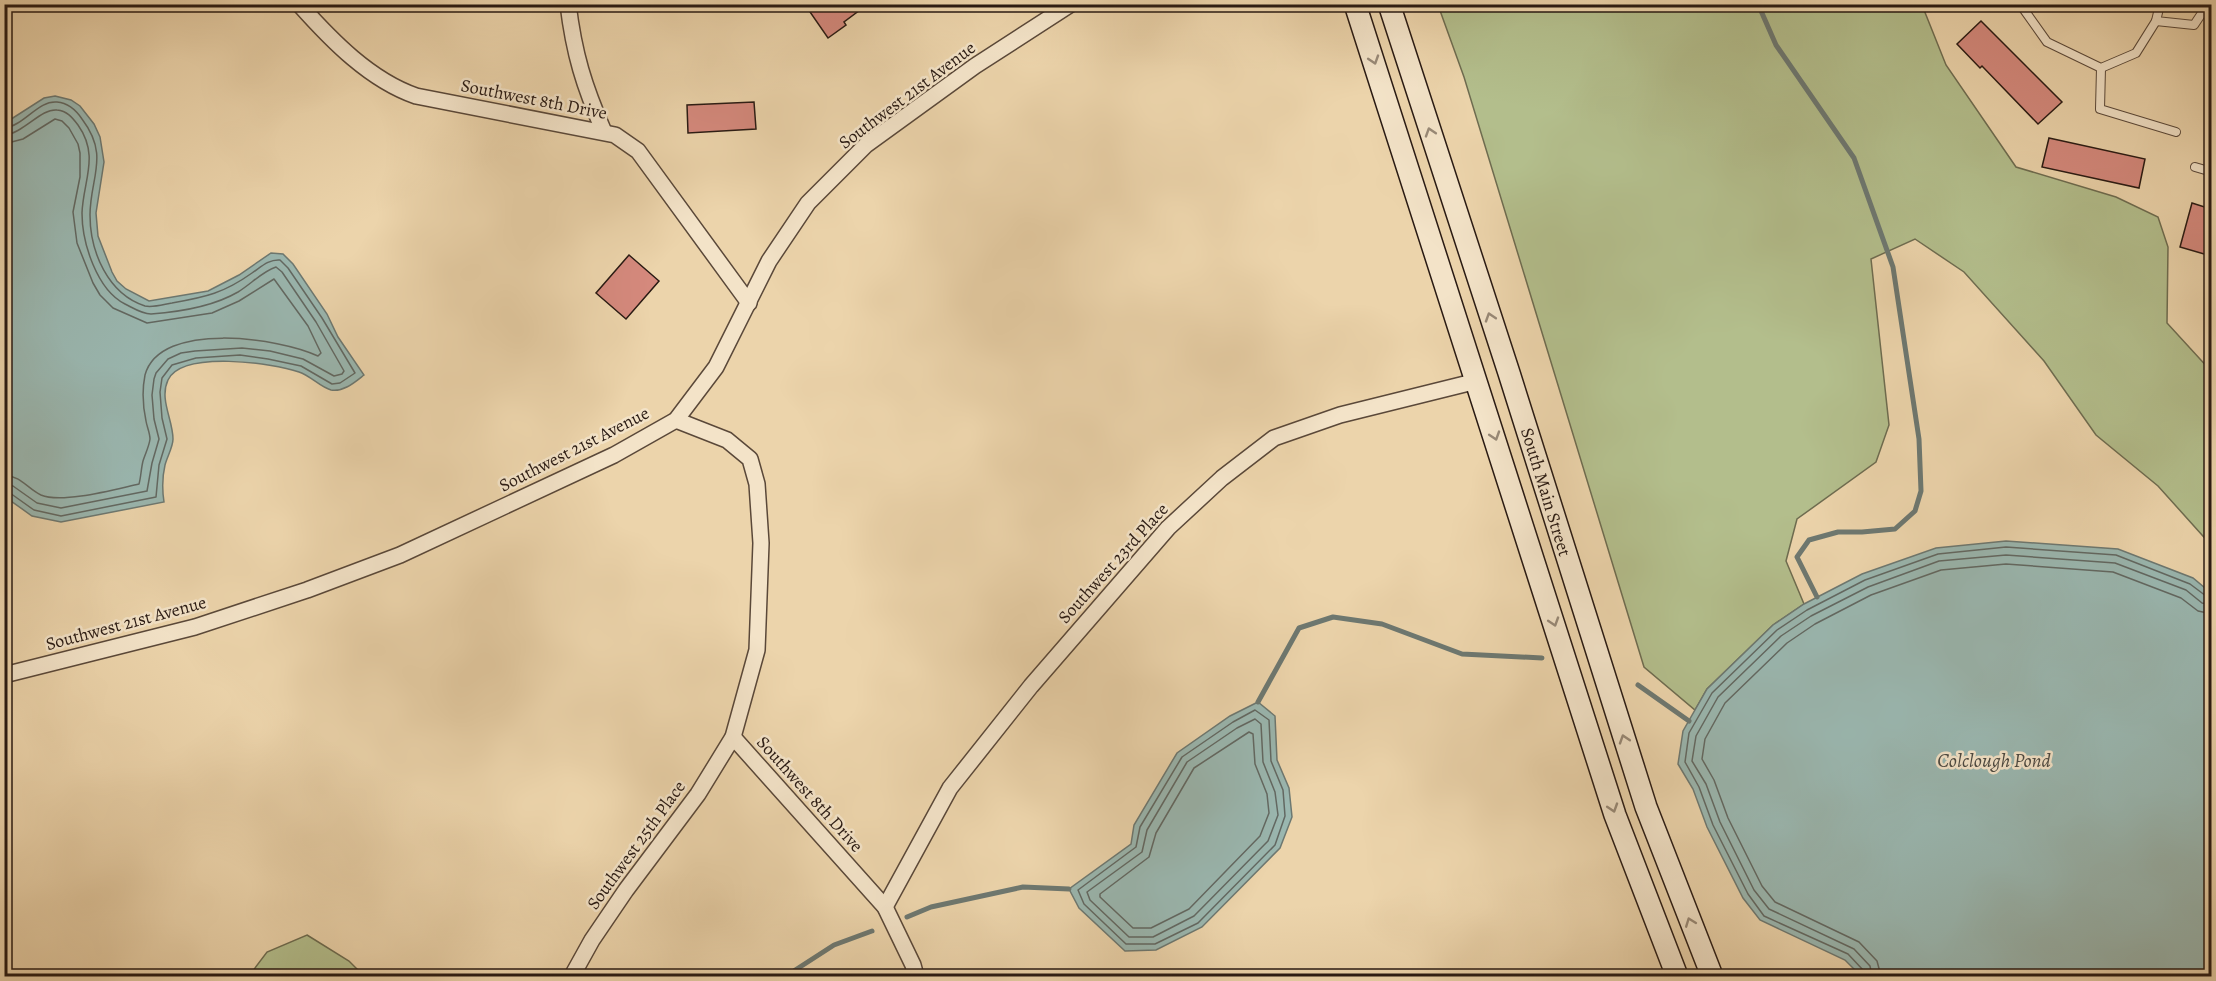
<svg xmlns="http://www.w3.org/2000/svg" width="2216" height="981" font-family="Alegreya,serif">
  <rect width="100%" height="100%" fill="#ecd4ab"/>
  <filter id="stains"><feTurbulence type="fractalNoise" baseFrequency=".00333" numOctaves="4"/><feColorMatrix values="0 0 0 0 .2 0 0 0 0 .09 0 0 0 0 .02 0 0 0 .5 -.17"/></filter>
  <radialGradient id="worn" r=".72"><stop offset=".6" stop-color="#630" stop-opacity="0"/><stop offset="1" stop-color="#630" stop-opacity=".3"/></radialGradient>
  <!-- green -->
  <g fill="#b3be8c" stroke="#6e6c50" stroke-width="1.5">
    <polygon points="1438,5 1922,5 1946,65 2016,167 2116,197 2158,217 2168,247 2167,323 2211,371 2211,545 2158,486 2096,435 2044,361 1964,272 1915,239 1871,259 1889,425 1876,462 1797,519 1786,561 1804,604 1773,625 1707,689 1695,710 1644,667 1464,77"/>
    <polygon points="307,935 349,961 364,976 249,976 267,952"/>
  </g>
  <!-- water -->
  <g fill="#9ab7b0" stroke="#6d7871" stroke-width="1.5">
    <path d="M55,96L71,100L80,106L94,124L100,137L104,162L96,213L98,236L112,272L117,281L126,289L149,301L208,291L239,275L271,253L283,254L293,264L327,314L338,337L364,375C355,382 344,392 331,390C320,387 311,376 299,372C273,363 182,350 168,380C159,399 173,420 173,439C173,447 167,457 165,465C162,478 162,489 164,502L61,522L32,516L4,496L5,123L44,98Z"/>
    <polygon points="2006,541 2118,549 2193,578 2211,593 2211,976 1861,976 1845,960 1760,920 1743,898 1707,827 1693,789 1678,764 1683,731 1707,689 1773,625 1804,604 1862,574 1936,548"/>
    <polygon points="1258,702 1275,716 1277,760 1289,788 1292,817 1280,848 1202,927 1156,950 1125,951 1079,908 1069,889 1131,844 1134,825 1177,753 1230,716"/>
  </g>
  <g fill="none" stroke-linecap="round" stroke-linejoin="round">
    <!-- shore -->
    <g stroke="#626862" stroke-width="1.5">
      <path d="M4,128C24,126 38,100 57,102C68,103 76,110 82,119C110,156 90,177 90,215C90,252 108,294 145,306C153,308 165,304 172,303C206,297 224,293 252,273C261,267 269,259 280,260L288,268L322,318L355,373L340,383L332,384L301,366L268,359L240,355L196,358L172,365L162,378L160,392L162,418L167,439L159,465L156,497L61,516L34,510L10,493L4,492"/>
      <path d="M4,135C23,134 41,108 57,110C67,111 72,117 78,125C100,156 83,181 82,213C82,243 97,290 125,304C133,308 142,314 151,314C178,312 214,306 238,292C251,284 263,271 276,267L282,272L316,322L344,371L342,374L334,376L303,359L270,351L242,348L195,351L181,353L168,359L156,373L154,379L152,395L154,419L159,439L152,463L147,491L61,508L37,503L13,486L4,484"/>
      <path d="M4,144L23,139L55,119L62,121L69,128L78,144L80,153V177L73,212L77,243L93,283L100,295L113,308L147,323L212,313L239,301L274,279L308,326L321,353L318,356C280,338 160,320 145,375C142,390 143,407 146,421C147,427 150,433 150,439C149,447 145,454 143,461C141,469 141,477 139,484C116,489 62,504 41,495C28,489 21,476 4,475"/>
      <polygon points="1255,710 1269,720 1271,761 1283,790 1285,816 1275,845 1198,923 1155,944 1126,944 1084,904 1078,890 1136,847 1140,827 1182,757 1233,722"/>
      <polygon points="1255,719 1261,724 1263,762 1275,792 1278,815 1268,841 1194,916 1153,937 1129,937 1090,900 1087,892 1142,852 1147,830 1187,762 1237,728"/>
      <polygon points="1249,732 1253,734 1255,764 1267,794 1269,813 1260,836 1189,909 1151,928 1133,928 1100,897 1100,894 1149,857 1156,833 1194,768"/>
      <polyline points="1865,976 1864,971 1848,954 1764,916 1748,894 1713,825 1699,787 1685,762 1689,733 1712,693 1777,630 1807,610 1865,580 1938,554 2006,547 2116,555 2190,584 2206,596 2212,597"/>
      <polyline points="1872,976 1870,966 1854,949 1769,909 1754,890 1720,822 1706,784 1692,761 1696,736 1718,697 1781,636 1811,616 1868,587 1939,561 2006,555 2115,563 2186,590 2202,603 2212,605"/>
      <polyline points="1881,976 1877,961 1859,942 1775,902 1762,886 1728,818 1714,780 1702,759 1705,739 1725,703 1787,643 1815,624 1871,595 1941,570 2006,564 2113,572 2181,598 2198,611 2212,614"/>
    </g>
    <!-- stream -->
    <g stroke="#6d7871" stroke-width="5">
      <polyline points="1758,4 1776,45 1854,158 1893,267 1919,439 1921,491 1915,511 1895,529 1862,532 1838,532 1809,540 1797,557 1817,597"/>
      <polyline points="1638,685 1689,721"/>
      <polyline points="1258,702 1299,628 1333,617 1382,624 1462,654 1542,658"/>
      <polyline points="907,917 931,907 1023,887 1069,889"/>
      <polyline points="786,976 834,945 872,931"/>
    </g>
  </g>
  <!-- building -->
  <g fill="#d5897d" stroke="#291a13" stroke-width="1.5">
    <polygon points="821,4 868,4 844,22 846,25 828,38 810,12"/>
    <polygon points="1981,21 2062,102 2038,124 1982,66 1980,68 1957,44"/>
    <polygon points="754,102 756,129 688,133 687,105"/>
    <polygon points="2049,138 2145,159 2139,188 2042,167"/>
    <polygon points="2192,203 2211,209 2211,256 2180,247"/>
    <polygon points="629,255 659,281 626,319 596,293"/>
  </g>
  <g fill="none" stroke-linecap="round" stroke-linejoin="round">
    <defs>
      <g id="lane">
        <polyline points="2020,4 2047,42 2101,68 2136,53 2156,21"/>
        <polyline points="2160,4 2156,21 2194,25 2208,4"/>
        <polyline points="2101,68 2100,109 2176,132"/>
        <polyline points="2195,167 2212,172"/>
      </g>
      <g id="street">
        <path d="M299,4C332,41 370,80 416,96L615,135L638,151L749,303"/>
        <path d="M568,4C574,54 584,86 604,132"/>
        <polyline points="4,675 195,627 307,590 400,555 614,455 676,420 716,367 769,261 808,203 866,145 975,66 1071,4"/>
        <polyline points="733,737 885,907 913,965 916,976"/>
        <polyline points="885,907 950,788 1031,686 1168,528 1222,478 1274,438 1340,415 1477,381"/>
        <polyline points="572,976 592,940 626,890 698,794 733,737 757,650 761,543 757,484 750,459 727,440 676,420"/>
      </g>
      <g id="secondary">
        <polyline points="1355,4 1615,815 1677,976"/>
        <polyline points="1389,4 1509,373 1646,807 1712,976"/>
      </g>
    </defs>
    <!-- lane casing -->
    <use href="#lane" stroke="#5a4839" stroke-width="10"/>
    <!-- street casing -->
    <use href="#street" stroke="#5a4839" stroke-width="18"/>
    <!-- secondary casing -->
    <use href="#secondary" stroke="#291a13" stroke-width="24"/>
    <!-- lane -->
    <use href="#lane" stroke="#f3e3c8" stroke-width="8"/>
    <!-- street -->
    <use href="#street" stroke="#f3e3c8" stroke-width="15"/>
    <!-- secondary -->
    <use href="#secondary" stroke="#f3e3c8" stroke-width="21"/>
  </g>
  <!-- one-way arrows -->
  <defs><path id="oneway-chevron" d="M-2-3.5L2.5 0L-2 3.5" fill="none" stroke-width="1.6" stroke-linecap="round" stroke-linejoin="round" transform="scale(1.5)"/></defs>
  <g stroke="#988977">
    <use href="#oneway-chevron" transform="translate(1374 60) rotate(72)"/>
    <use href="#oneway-chevron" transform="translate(1430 132) rotate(-108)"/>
    <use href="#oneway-chevron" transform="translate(1490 317) rotate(-108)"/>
    <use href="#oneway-chevron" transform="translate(1495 436) rotate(72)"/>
    <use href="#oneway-chevron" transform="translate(1554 622) rotate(72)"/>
    <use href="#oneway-chevron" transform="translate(1624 739) rotate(-108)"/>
    <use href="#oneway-chevron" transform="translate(1613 808) rotate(72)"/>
    <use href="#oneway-chevron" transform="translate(1690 922) rotate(-111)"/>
  </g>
  <g text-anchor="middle" stroke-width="5" stroke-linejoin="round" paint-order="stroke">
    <!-- street labels -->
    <g font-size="18" fill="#291a13" stroke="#f3e3c8">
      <text transform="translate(907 95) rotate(-37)" y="6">Southwest 21st Avenue</text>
      <text transform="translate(534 99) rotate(11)" y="6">Southwest 8th Drive</text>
      <text transform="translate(574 449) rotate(-27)" y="6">Southwest 21st Avenue</text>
      <text transform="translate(1546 492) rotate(73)" y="6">South Main Street</text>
      <text transform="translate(1113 563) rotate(-48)" y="6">Southwest 23rd Place</text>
      <text transform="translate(126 623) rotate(-15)" y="6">Southwest 21st Avenue</text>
      <text transform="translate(810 794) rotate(48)" y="6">Southwest 8th Drive</text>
      <text transform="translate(636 845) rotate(-54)" y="6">Southwest 25th Place</text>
    </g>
    <!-- water labels -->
    <g font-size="20" font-style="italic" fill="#4b4942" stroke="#f3e3c8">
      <text x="1994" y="767">Colclough Pond</text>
    </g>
  </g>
  <!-- margin -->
  <rect width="2216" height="981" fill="none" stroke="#ecd4ab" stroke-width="24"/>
  <rect x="6" y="6" width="2204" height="969" fill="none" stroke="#291a13" stroke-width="3"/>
  <rect x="12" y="12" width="2192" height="957" fill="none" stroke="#291a13" stroke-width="1.5"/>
  <rect width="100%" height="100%" filter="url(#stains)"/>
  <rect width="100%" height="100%" fill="url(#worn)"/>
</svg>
